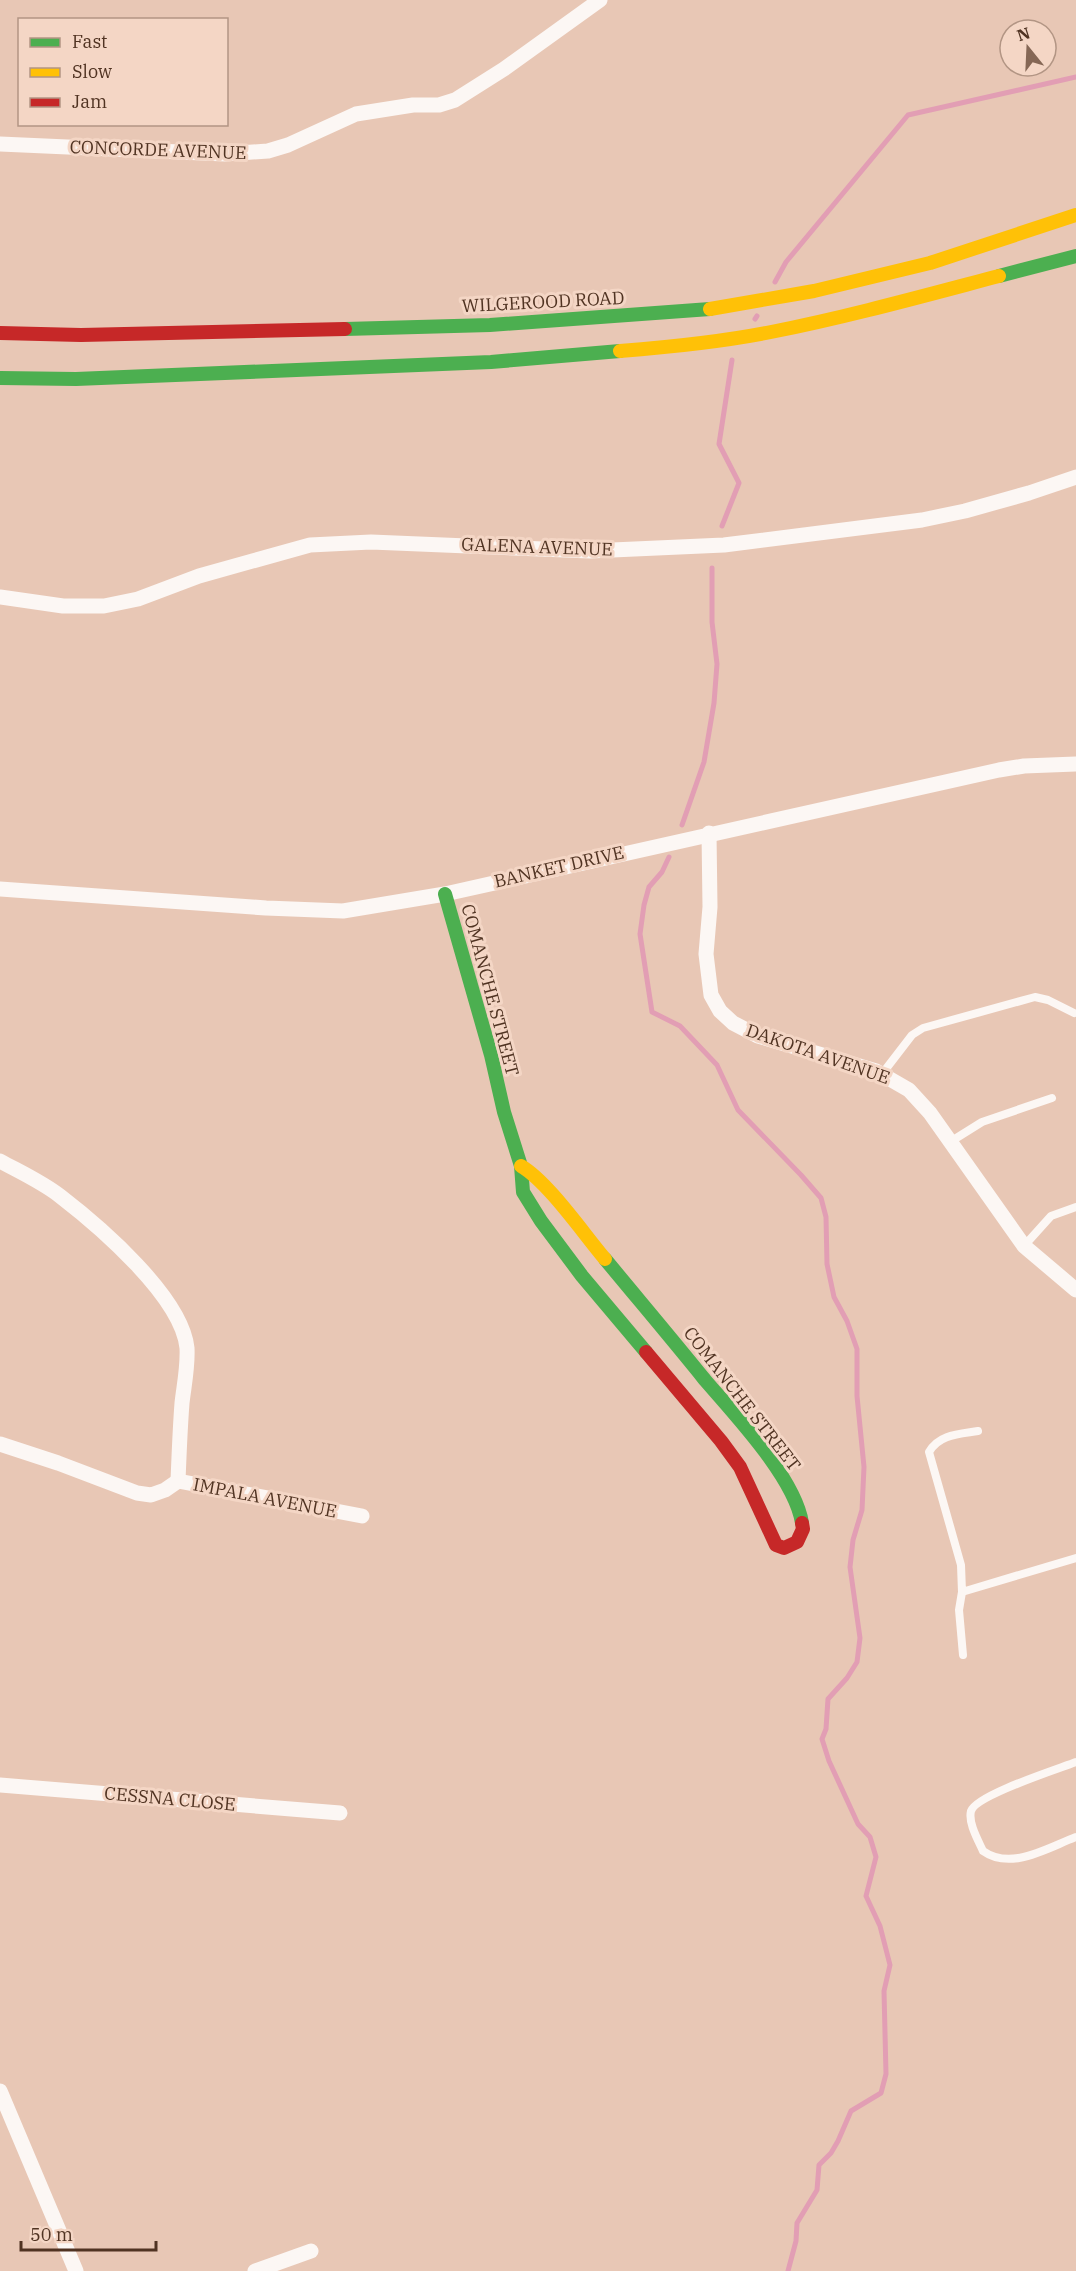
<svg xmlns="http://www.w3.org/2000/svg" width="1076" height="2271" font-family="'IBM Plex Serif',serif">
  <rect width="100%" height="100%" fill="#e8c7b5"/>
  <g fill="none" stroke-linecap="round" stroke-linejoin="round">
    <!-- stream -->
    <g stroke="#e29eb4" stroke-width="5">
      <polyline points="775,282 786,262 908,115 1076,77"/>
      <polyline points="755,319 757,316"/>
      <polyline points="722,526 739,483 719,444 732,360"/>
      <polyline points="682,825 704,762 714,703 717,664 712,622 712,568"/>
      <polyline points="669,857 662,872 649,887 644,905 640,934 652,1012 680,1026 717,1065 738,1110 801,1175 821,1198 826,1217 827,1264 834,1297 847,1321 857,1349 857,1396 864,1467 862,1510 853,1540 850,1567 860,1638 857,1662 847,1678 828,1699 826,1729 822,1739 829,1761 858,1824 870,1837 876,1857 866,1896 880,1926 890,1965 884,1991 886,2074 881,2093 851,2111 838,2141 831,2153 819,2165 817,2190 797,2223 796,2241 788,2271"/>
    </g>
    <!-- lane -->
    <g stroke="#fcf7f4" stroke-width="8">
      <polyline points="882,1074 912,1035 923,1028 1035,997 1048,1000 1074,1013"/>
      <polyline points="950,1142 982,1122 1052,1098"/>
      <polyline points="1024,1246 1051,1216 1076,1207"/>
      <path d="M978,1431C960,1434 939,1434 929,1452L961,1565L962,1592L1076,1558"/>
      <polyline points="962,1592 959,1610 963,1655"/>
      <path d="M1076,1762C1058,1769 976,1795 971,1811C968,1823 978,1840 983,1851C1011,1871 1047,1848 1076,1837"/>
    </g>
    <!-- street -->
    <g stroke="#fcf7f4" stroke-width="15">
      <polyline points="0,144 225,154 268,151 288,145 356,114 413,105 439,105 455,100 504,69 600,0"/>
      <polyline points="0,597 63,606 104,606 138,599 199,576 310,545 371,542 590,551 724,545 922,520 965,511 1029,493 1076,477"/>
      <polyline points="709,833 710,907 706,954 711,995 720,1011 733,1023 758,1036 876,1071 909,1090 930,1113 1024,1246 1076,1290"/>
      <polyline points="0,889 266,908 343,911 445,894 999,770 1024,766 1076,764"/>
      <path d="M0,1161C20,1172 42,1182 60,1196C99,1226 182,1297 187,1348C188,1367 184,1385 182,1403C180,1429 179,1456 178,1481"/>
      <polyline points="0,1444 58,1463 137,1493 151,1495 165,1490 178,1481 362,1516"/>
      <polyline points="0,1785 340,1813"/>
      <polyline points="0,2091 76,2271"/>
      <polyline points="255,2271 311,2251"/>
    </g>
    <!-- fast -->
    <g stroke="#4caf50" stroke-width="14">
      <polyline points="999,276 1076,256"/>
      <polyline points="345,329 490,325 710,309"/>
      <polyline points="0,378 76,379 491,362 620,351"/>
      <polyline points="445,894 491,1055 504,1112 521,1166 523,1192 541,1221 582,1276 646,1352"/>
      <path d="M605,1259C638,1299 672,1339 705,1380C735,1415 795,1478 802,1523"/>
    </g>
    <!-- slow -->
    <g stroke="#ffc107" stroke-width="14">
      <polyline points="710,309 814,291 930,263 1076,215"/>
      <path d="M620,351C671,347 721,342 771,332C847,317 923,296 999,276"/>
      <path d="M521,1166C548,1182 583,1233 605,1259"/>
    </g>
    <!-- jam -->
    <g stroke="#c62828" stroke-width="14">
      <polyline points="0,333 81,335 345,329"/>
      <polyline points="646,1352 721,1441 740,1467 776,1545 784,1548 797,1542 803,1529 802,1523"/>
    </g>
  </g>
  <g text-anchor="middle" stroke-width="6" stroke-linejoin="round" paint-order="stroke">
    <!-- street labels -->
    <g font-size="18" fill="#503322" stroke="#f4d6c5">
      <text transform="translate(158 150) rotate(2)" y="6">CONCORDE AVENUE</text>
      <text transform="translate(543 302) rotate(-3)" y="6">WILGEROOD ROAD</text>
      <text transform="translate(537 547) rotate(2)" y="6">GALENA AVENUE</text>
      <text transform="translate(559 867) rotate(-13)" y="6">BANKET DRIVE</text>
      <text transform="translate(490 990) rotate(75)" y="6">COMANCHE STREET</text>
      <text transform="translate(818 1054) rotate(19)" y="6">DAKOTA AVENUE</text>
      <text transform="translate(742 1399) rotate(52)" y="6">COMANCHE STREET</text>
      <text transform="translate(265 1498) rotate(11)" y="6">IMPALA AVENUE</text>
      <text transform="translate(170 1799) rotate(5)" y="6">CESSNA CLOSE</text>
    </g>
  </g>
  <!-- legend -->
  <rect x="18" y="18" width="210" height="108" fill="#f4d6c5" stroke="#b29584" stroke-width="1.5"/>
  <rect x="30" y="38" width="30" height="9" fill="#4caf50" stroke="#b29584" stroke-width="1.5"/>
  <text x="72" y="48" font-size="18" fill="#503322">Fast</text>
  <rect x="30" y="68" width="30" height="9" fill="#ffc107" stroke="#b29584" stroke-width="1.5"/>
  <text x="72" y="78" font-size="18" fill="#503322">Slow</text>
  <rect x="30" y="98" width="30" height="9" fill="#c62828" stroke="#b29584" stroke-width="1.5"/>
  <text x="72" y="108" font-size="18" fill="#503322">Jam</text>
  <!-- north arrow -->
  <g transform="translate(1028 48) rotate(342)"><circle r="28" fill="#f4d6c5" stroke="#b29584" stroke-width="1.5"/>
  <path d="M0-4.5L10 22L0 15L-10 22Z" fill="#856755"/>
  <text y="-9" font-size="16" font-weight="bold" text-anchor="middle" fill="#503322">N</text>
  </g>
  <!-- scale -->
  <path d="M21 2241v9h135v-9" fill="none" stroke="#503322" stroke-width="3"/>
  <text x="30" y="2241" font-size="18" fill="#503322" stroke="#f4d6c5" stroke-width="4.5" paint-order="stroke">50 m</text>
</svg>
